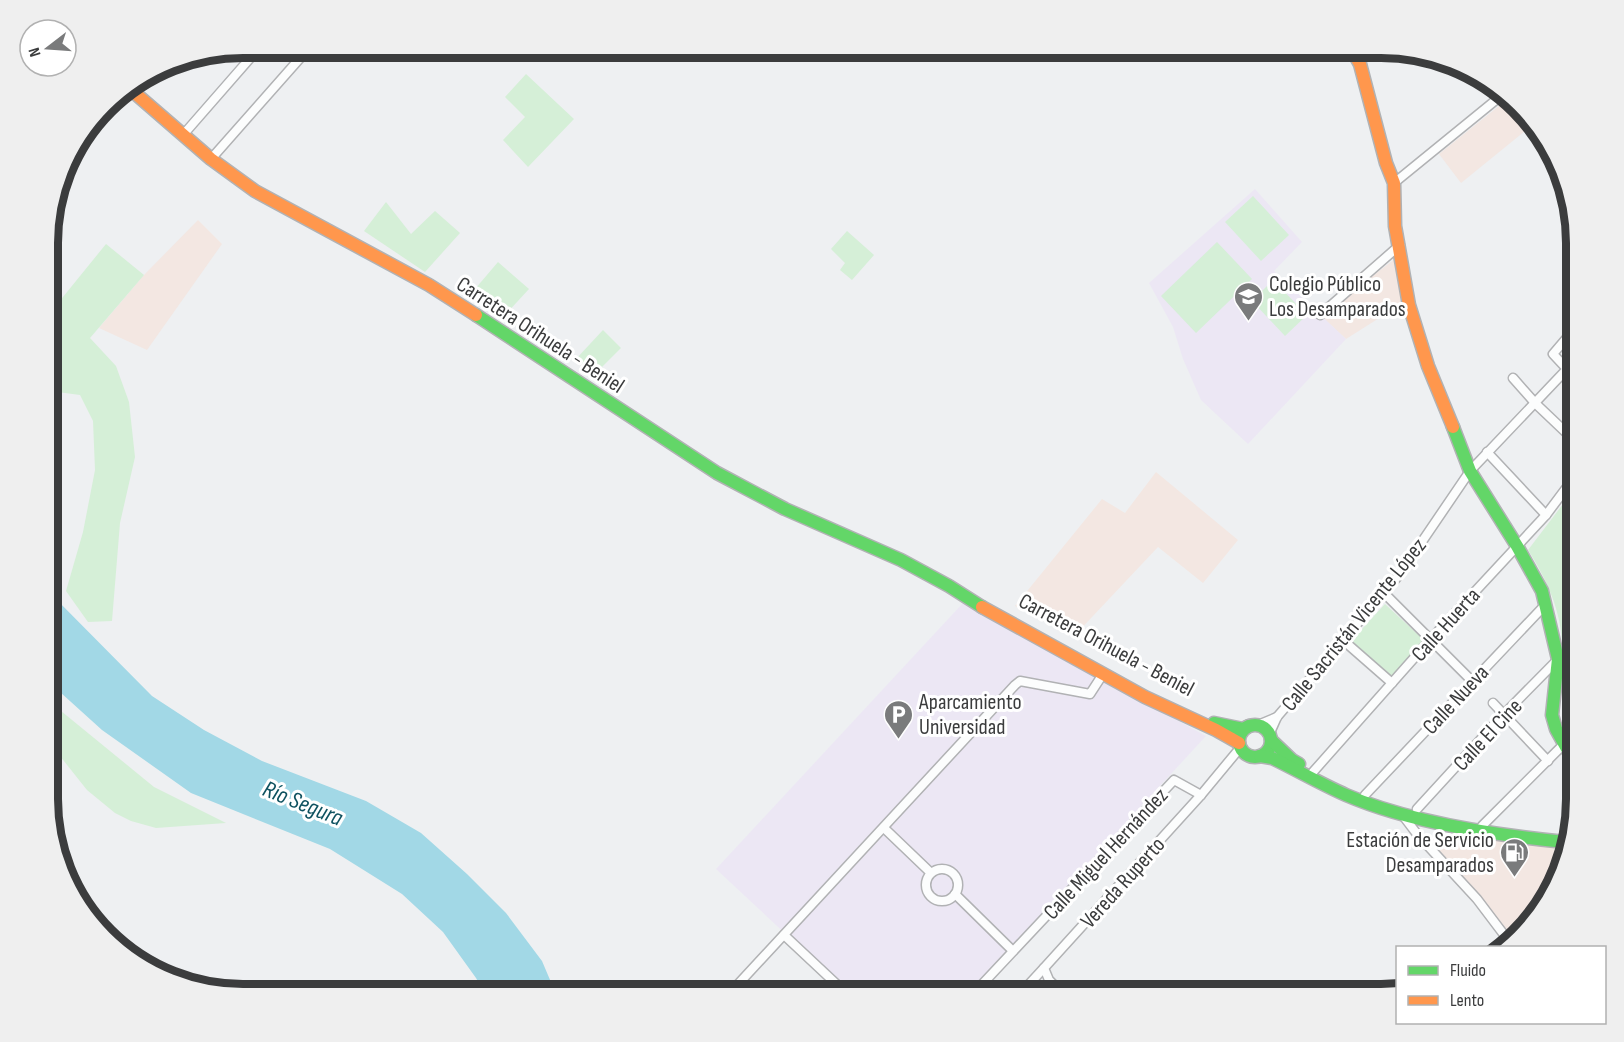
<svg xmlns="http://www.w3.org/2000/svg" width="1624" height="1042" font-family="'Sofia Sans Condensed',sans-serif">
  <rect width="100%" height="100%" fill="#eef0f2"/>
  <!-- industrial -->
  <g fill="#f3e7e2">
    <polygon points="1504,102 1525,131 1461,183 1439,154"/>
    <polygon points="198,220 222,244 147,350 99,328 144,275"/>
    <polygon points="1396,258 1403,303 1346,339 1321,316"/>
    <polygon points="1156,472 1238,540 1203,583 1158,547 1076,634 1015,606 1102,499 1125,513"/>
    <polygon points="1427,836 1551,843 1563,848 1543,907 1512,936"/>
  </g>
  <!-- education -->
  <g fill="#ece7f4">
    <polygon points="1255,189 1302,242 1274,271 1346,339 1248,444 1201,400 1183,359 1173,327 1149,283"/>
    <polygon points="963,603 1206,736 968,994 850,994 716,869"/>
  </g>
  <!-- green -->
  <g fill="#d5efd7">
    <polygon points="526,74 574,119 528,167 503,140 525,117 505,97"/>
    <polygon points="1253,196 1289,235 1261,261 1225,222"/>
    <polygon points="386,202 411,234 435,211 460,233 425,272 364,231"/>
    <polygon points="847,231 874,255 852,280 840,270 845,263 831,249"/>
    <polygon points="1217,242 1252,279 1196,333 1161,296"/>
    <polygon points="106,244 144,275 90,338 116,366 129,402 135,457 120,523 112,621 88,622 66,591 83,532 95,470 93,421 80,395 50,391 50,313"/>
    <polygon points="498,262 529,289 506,314 475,289"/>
    <polygon points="1273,280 1307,315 1285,336 1252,301"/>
    <polygon points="603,330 621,348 596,373 576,359"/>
    <path d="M1576,487V636L1562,650C1563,614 1547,580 1528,550Z"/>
    <polygon points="1385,604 1426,642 1392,679 1351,641"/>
    <polygon points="50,702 154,787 226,823 156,828 131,821 115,813 87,790 56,751 50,726"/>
  </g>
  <!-- water -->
  <polygon fill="#a2d8e6" points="50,593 152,696 204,730 262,761 366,801 421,833 467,874 506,913 542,961 556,994 485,994 476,978 443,932 402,894 330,849 191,793 102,730 50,683"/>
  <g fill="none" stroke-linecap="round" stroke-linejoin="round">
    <defs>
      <g id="street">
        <polyline points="183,135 259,48"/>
        <polyline points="211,159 309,48"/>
        <polyline points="1394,183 1502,95"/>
        <polyline points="1320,315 1400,245"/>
        <polyline points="1513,378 1536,404 1576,442"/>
        <polyline points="1487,452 1546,515"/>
        <polyline points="1384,593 1472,681"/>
        <polyline points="1344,641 1392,683"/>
        <polyline points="1493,703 1548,761"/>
        <polyline points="1258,725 1277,717"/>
        <polyline points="1269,735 1277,717 1400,574 1470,471 1567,369 1553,354 1576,327"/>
        <polyline points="1313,772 1430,640 1546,515 1576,475"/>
        <polyline points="1365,795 1546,604"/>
        <polyline points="1417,809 1504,714 1576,641"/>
        <polyline points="1401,813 1417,834 1477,899 1508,940"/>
        <polyline points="1482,826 1576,732"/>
        <polyline points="884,828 931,873"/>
        <circle cx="942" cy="885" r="16"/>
        <polyline points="955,894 1013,951"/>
        <polyline points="784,935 847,994"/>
        <polyline points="729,994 1015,685 1020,681 1090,694 1103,674"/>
        <polyline points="973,994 1174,780 1201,795"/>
        <polyline points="1020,994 1044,968"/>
        <polyline points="1063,994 1049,980 1044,968 1201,795 1240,748"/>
      </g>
      <g id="fast">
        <polyline points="476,315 717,473 785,509 901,560 949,586 982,607"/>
        <polyline points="1453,427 1470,471 1517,546 1542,591 1558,659 1552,715 1556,729 1576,765"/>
        <polyline points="1214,723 1243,729 1249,726"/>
        <circle cx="1255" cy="741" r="16"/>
        <polyline points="1271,740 1292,760 1299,764"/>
        <path d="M1260,756L1272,758C1297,770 1321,784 1346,795C1411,823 1495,835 1565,842"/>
      </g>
      <g id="slow">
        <polyline points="1351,48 1360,64 1386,163 1394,183 1395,226 1409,305 1428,366 1453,427"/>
        <polyline points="129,88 211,159 255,191 429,285 476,315"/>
        <polyline points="982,607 1145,697 1216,730 1239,743"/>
      </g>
    </defs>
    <!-- street casing -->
    <use href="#street" stroke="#b1b2b4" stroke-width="11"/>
    <!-- fast casing -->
    <use href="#fast" stroke="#b1b2b4" stroke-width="15"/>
    <!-- slow casing -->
    <use href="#slow" stroke="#b1b2b4" stroke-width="15"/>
    <!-- street -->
    <use href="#street" stroke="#fcfdfd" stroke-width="8"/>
    <!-- fast -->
    <use href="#fast" stroke="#63d668" stroke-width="12"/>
    <!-- slow -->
    <use href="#slow" stroke="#ff974d" stroke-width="12"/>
  </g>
  <!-- icons -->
  <defs>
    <symbol id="school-pin" viewBox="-11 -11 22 30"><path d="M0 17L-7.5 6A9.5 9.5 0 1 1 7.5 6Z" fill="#7a7b7c" stroke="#fff"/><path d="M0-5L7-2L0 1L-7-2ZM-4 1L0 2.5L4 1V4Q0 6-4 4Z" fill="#fff"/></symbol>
    <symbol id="parking-pin" viewBox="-11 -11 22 30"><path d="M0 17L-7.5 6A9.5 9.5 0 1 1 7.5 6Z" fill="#7a7b7c" stroke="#fff"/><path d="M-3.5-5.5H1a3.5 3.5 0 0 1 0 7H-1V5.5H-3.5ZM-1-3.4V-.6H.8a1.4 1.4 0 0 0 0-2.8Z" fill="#fff"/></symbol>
    <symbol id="fuel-pin" viewBox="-11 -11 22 30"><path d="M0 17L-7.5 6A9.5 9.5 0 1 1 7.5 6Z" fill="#7a7b7c" stroke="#fff"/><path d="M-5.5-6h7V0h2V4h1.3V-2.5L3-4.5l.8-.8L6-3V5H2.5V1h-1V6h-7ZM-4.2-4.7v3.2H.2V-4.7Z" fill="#fff"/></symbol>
  </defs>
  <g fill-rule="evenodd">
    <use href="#school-pin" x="1232" y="280" width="33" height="45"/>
    <use href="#parking-pin" x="882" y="698" width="33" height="45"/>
    <use href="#fuel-pin" x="1498" y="836" width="33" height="45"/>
  </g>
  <g text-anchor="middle" stroke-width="6" stroke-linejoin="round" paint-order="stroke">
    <!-- poi labels -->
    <g font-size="22" fill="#3b3c3d" stroke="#fff" text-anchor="start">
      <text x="1269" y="291">Colegio Público<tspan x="1269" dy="25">Los Desamparados</tspan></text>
      <text x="919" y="709">Aparcamiento<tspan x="919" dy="25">Universidad</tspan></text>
      <text x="1494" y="847" text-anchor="end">Estación de Servicio<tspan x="1494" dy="25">Desamparados</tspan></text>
    </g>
    <!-- street labels -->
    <g font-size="22" fill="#3b3c3d" stroke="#fff">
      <text transform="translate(541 334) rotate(33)" y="8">Carretera Orihuela - Beniel</text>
      <text transform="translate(1353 624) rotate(-51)" y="8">Calle Sacristán Vicente López</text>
      <text transform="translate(1445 624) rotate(-48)" y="8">Calle Huerta</text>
      <text transform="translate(1107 644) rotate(28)" y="8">Carretera Orihuela - Beniel</text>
      <text transform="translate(1455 699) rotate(-47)" y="8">Calle Nueva</text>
      <text transform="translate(1487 734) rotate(-47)" y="8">Calle El Cine</text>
      <text transform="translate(1105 853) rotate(-47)" y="8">Calle Miguel Hernández</text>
      <text transform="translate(1122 882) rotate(-48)" y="8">Vereda Ruperto</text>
    </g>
    <!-- water labels -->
    <g font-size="24" font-style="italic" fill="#0f5260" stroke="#fff">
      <text transform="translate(303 803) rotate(22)" y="8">Río Segura</text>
    </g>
  </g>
  <!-- crop -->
  <path d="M0 0H1624V1042H0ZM243 58H1381A185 185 0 0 1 1566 243V799A185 185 0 0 1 1381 984H243A185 185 0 0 1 58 799V243A185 185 0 0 1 243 58Z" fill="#efefef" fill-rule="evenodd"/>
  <path fill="none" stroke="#3b3c3d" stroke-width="8" d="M243 58H1381A185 185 0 0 1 1566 243V799A185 185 0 0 1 1381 984H243A185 185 0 0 1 58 799V243A185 185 0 0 1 243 58Z"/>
  <!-- legend -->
  <rect x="1396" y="946" width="210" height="78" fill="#ffffff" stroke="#b1b1b1" stroke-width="1.5"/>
  <rect x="1408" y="966" width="30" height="9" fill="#63d668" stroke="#b1b1b1" stroke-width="1.5"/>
  <text x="1450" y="976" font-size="18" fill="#3b3c3d">Fluido</text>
  <rect x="1408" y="996" width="30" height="9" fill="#ff974d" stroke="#b1b1b1" stroke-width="1.5"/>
  <text x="1450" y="1006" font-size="18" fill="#3b3c3d">Lento</text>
  <!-- north arrow -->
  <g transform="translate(48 48) rotate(253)"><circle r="28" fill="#ffffff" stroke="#b1b1b1" stroke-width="1.5"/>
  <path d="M0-4.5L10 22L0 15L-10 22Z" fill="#7a7b7c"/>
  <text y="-9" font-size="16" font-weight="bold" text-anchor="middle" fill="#3b3c3d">N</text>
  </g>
</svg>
